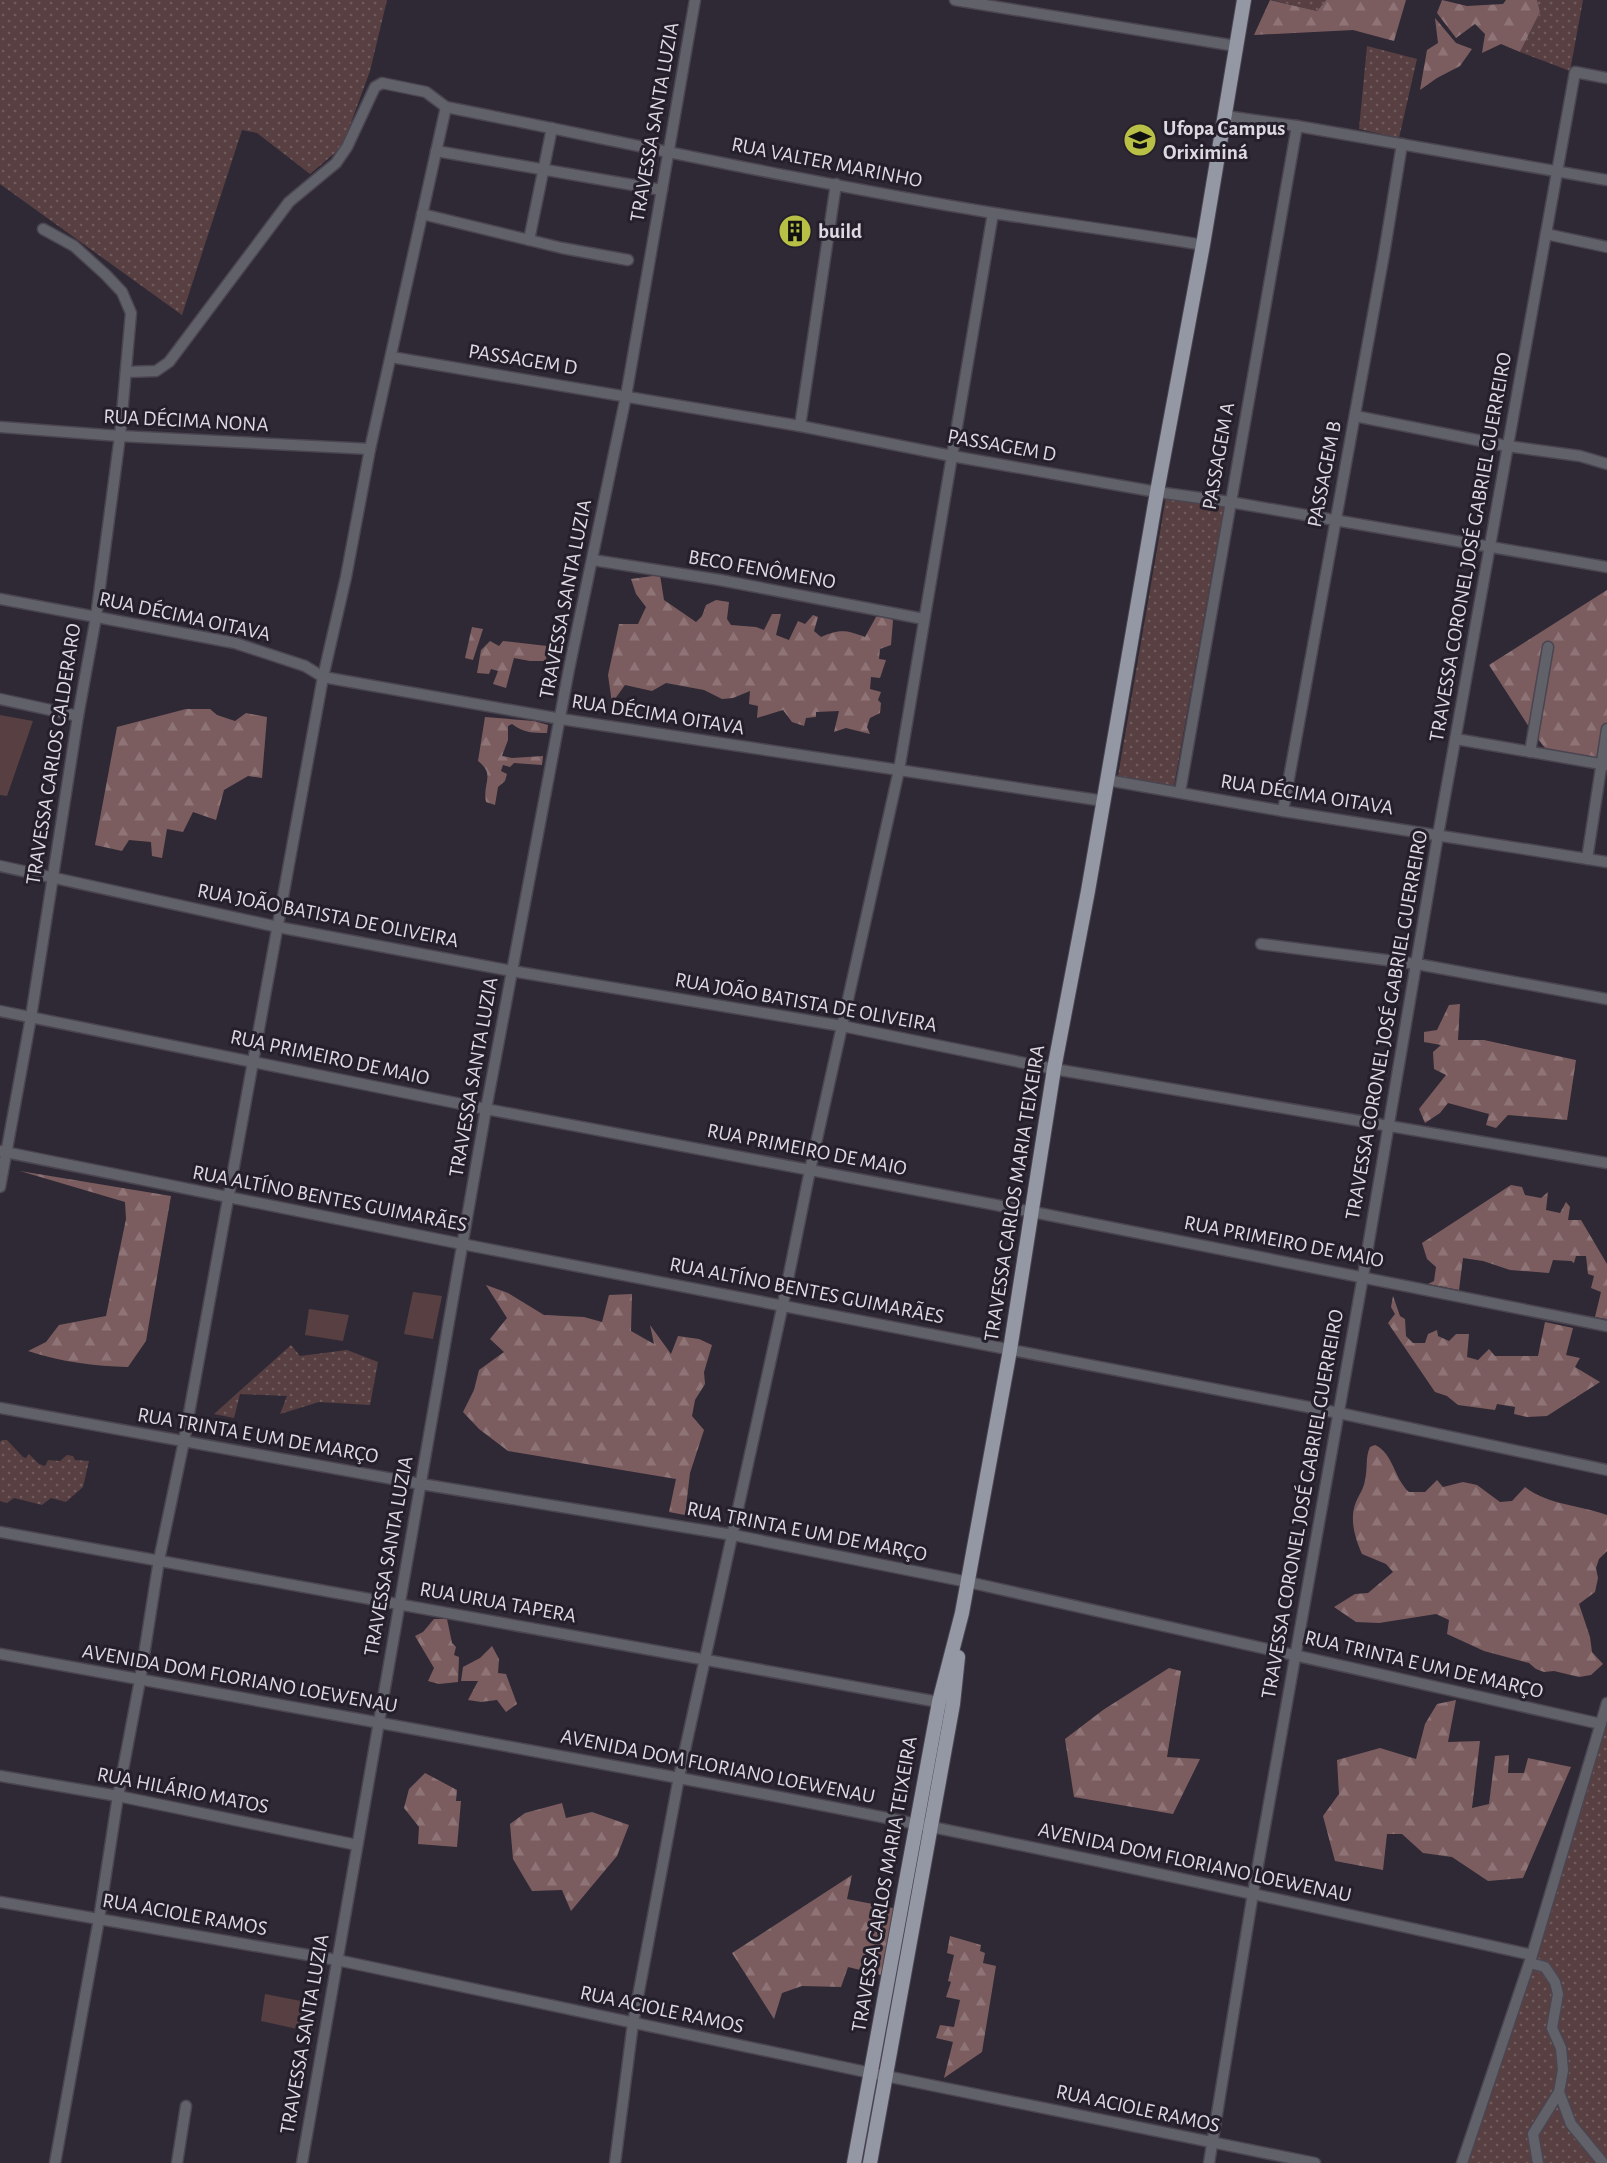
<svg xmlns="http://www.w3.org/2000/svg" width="1607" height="2163" font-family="'Alegreya Sans',sans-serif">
  <defs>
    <pattern id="grass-dots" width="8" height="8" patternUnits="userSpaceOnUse" patternTransform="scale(1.5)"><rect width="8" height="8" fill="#584042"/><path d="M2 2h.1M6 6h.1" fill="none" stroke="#705b5d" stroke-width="1.8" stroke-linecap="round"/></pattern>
    <pattern id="forest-firs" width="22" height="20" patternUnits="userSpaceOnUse" patternTransform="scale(1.5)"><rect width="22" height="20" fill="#7c5d5f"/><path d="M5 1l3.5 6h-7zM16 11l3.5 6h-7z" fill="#8e7476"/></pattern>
  </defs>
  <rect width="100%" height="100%" fill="#2f2935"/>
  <!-- grass -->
  <g fill="url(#grass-dots)">
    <polygon points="0,0 387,0 370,71 342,147 310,174 257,133 242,130 182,315 0,184"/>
    <polygon points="1272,0 1326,0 1317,11"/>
    <polygon points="1537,0 1583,0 1570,71 1520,52 1540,12"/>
    <polygon points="1367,46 1417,59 1399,138 1359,129"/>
    <polygon points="1166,497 1224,506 1174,786 1118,776"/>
    <polygon points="291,1345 300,1356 347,1350 378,1362 370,1405 319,1402 280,1414 287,1396 240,1394 234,1418 214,1414"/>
    <polygon points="2,1440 7,1440 23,1457 26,1458 29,1454 39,1464 45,1466 48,1460 60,1461 67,1455 73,1456 75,1460 89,1461 83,1487 66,1502 51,1498 42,1505 14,1498 7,1503 0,1501 0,1442"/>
    <polygon points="1607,1720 1607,2163 1466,2163"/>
  </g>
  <!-- forest -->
  <g fill="url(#forest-firs)">
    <polygon points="1270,0 1317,11 1326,0 1406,0 1394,41 1353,30 1254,35"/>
    <polygon points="1442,0 1467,6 1503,4 1506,0 1537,0 1540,12 1520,52 1501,44 1482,53 1485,34 1475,24 1456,38 1437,13"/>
    <polygon points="1435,18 1456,43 1472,49 1460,66 1437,78 1420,90 1427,50 1438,43"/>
    <path d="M660,575L664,600L696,622L702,616L706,605L716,600L729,602L727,619L731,625L756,627L764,630L772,614H781L776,635L789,640L798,621L805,624L813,615L818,617L814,631L821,637C841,629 845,630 865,637L876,617L880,615L893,620L891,645L880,649L879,659L886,660L880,678L871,677L870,689L881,692L878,700L881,703L880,713L870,718L867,727L870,734L846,728L834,732L839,711L816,712V717L806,718L804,726L792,722L783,710L757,718L758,706L749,704L750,691L733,698L722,699L704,690L666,683L652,691L625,685L612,703L608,675L619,624H638L646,607L636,594L631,579Z"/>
    <polygon points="1607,590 1607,729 1601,764 1545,754 1545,748 1531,730 1489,665"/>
    <polygon points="472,627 483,629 473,660 465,658"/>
    <polygon points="490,641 499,646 503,641 547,646 546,661 530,661 514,658 506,688 493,684 498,671 491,669 489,674 477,673 481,650"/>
    <polygon points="186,709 210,709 217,715 235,721 246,713 267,717 262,778 248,776 224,790 216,820 193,812 183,832 167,829 162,858 152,856 151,842 129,840 122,851 95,845 117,727"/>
    <path d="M485,717L534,721L548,725L547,733C533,733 524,733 512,724L508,726V740L502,756L512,758L543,756L542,765L514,763L510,767L503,765L501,771L507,774L505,781L498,787L495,805L486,802C482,783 496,775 478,761Z"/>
    <polygon points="1460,1004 1458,1040 1484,1040 1576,1060 1567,1120 1508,1115 1496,1128 1486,1125 1489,1114 1448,1103 1440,1113 1425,1123 1419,1109 1446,1075 1434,1069 1433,1052 1441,1045 1424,1042 1424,1032 1437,1030 1449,1005"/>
    <path d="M20,1171L171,1196L146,1341L128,1367C95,1366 61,1362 28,1351L46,1342L59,1325L106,1316L126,1219L125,1202Z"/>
    <polygon points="1511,1185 1522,1187 1525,1195 1541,1198 1548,1192 1546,1210 1560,1213 1566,1202 1570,1207 1568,1220 1581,1220 1607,1264 1607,1319 1595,1317 1601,1292 1591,1288 1594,1276 1588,1274 1586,1256 1576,1256 1574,1263 1571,1261 1553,1260 1549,1273 1510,1270 1483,1261 1463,1258 1459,1290 1428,1284 1434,1281 1436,1267 1427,1259 1422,1243"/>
    <polygon points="486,1285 508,1293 544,1315 584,1317 602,1322 609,1295 632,1294 631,1331 654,1344 650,1325 671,1354 678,1336 699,1339 712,1345 704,1372 705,1384 695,1400 692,1416 704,1430 690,1473 686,1507 717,1512 701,1518 669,1512 676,1479 508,1451 479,1429 463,1412 474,1390 479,1370 504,1352 490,1339 507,1318"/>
    <polygon points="1393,1296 1400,1316 1405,1319 1406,1336 1413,1343 1425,1343 1428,1334 1437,1330 1438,1336 1449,1341 1456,1334 1469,1334 1467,1357 1478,1360 1489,1349 1495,1356 1538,1356 1545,1322 1573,1328 1566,1355 1580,1358 1575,1367 1600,1382 1547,1416 1527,1417 1514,1414 1515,1407 1497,1404 1495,1410 1458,1405 1447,1396 1435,1392 1388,1323 1395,1314 1391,1307"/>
    <path d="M1375,1445C1394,1454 1394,1479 1409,1492H1425L1437,1480L1443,1487L1463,1482L1477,1485L1500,1502L1512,1501L1525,1487C1548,1505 1580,1505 1607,1515V1551L1599,1559L1596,1568L1598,1578L1595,1592L1579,1604L1590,1637L1592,1652L1603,1664L1591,1675L1579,1677L1554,1671L1544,1672L1536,1669L1529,1663L1484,1651L1447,1634L1449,1620L1436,1614L1379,1623L1356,1622L1334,1607L1355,1594L1368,1593L1393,1572L1386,1564L1362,1554C1355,1538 1349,1519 1356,1502C1359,1495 1364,1488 1365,1480C1368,1468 1365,1458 1370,1447Z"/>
    <polygon points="434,1619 447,1619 452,1643 456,1647 454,1655 459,1657 458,1682 439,1684 428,1681 434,1668 415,1636 423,1632"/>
    <polygon points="492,1646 499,1659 498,1673 506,1674 517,1704 506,1712 497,1700 481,1702 468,1700 478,1681 461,1681 463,1667 480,1658"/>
    <polygon points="1169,1668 1181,1671 1167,1757 1200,1759 1173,1814 1074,1797 1065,1739 1103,1710"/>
    <polygon points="1456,1700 1448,1742 1480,1741 1472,1808 1489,1804 1495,1756 1509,1755 1508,1773 1524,1773 1528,1758 1571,1767 1523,1878 1488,1881 1452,1857 1423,1853 1402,1834 1387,1834 1383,1870 1335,1861 1323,1816 1339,1794 1337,1760 1380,1748 1416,1759 1425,1724 1437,1704"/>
    <polygon points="425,1773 457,1790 456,1801 461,1801 457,1847 418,1844 419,1827 404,1808 409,1789"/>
    <polygon points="562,1803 566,1818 592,1812 629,1825 617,1856 571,1911 562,1890 532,1891 513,1859 510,1824 525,1813"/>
    <polygon points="852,1875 847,1899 898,1909 881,1975 848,1967 841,1987 802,1986 782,1993 774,2019 732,1953"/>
    <polygon points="950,1936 981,1945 980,1951 985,1953 983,1963 996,1966 982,2052 944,2078 953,2042 936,2038 940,2025 954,2027 960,2000 946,1997 951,1982 948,1981 954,1955 947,1953"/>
  </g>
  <!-- pitch -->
  <g fill="#584042">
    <polygon points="0,715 33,721 7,796 0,795"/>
    <polygon points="413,1292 442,1296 433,1339 404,1334"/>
    <polygon points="309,1309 349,1315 343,1341 305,1335"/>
    <polygon points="265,1994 316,2004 311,2032 261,2021"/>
  </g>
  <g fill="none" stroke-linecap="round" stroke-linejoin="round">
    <defs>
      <g id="minor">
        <polyline points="955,0 1236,46"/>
        <polyline points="1225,116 1297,126 1607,180"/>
        <polyline points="436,151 662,190"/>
        <polyline points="422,214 562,248 628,260"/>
        <polyline points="1546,234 1607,247"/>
        <polyline points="529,240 552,128"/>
        <polyline points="391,357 800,426 952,456 1157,492 1230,502 1607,567"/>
        <path d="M126,372L156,371L169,362L289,202L336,163L347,147L375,87L382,83L426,92L446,107C628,143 810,183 993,213C1063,224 1133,233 1203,245"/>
        <polyline points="1355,416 1507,446 1580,456 1607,464"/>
        <polyline points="800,426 836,184"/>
        <polyline points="0,427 120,436 370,449"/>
        <polyline points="593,560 720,580 924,619"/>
        <polyline points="0,599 235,643 305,666 323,677 561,719 1104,801"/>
        <polyline points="0,699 78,716"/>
        <polyline points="1456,739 1607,765"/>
        <polyline points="1530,752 1548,647"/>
        <polyline points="1107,780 1283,811 1607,862"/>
        <polyline points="1180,792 1297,126"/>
        <polyline points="1283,811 1384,254 1402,144"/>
        <polyline points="1587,859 1607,729"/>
        <polyline points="0,866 278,927 512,971 842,1026 1054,1069 1607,1163"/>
        <polyline points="1261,944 1417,964 1607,999"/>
        <polyline points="0,1011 486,1109 1033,1212 1607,1326"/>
        <polyline points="0,1151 462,1244 1339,1413 1607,1470"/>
        <polyline points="0,1187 31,1017 78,716 96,617 120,436 131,313 122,292 106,275 74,246 43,229"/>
        <polyline points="0,1408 421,1484 733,1535 968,1582 1601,1724"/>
        <polyline points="0,1532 944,1703"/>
        <path d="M0,1654C226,1696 453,1735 679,1778C965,1831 1249,1892 1532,1955"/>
        <polyline points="0,1776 118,1796 357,1845"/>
        <polyline points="0,1902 337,1960 871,2073 1315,2163"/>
        <polyline points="1530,1963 1545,1967 1555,1982 1558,1994 1552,2028 1561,2048 1563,2070 1559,2092 1533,2134 1538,2163"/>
        <polyline points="1559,2092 1571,2124 1603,2163"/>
        <polyline points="55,2163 99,1919 118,1796 140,1680 159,1560 184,1441 323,677 346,577 370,449 446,107"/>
        <polyline points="177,2163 186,2106"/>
        <polyline points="302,2163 486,1109 569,669 626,396 695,0"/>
        <polyline points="615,2163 633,2023 679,1777 783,1304 810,1170 899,770 993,213"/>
        <polyline points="1209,2163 1253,1893 1363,1276 1438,835 1575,72 1607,78"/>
        <polyline points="1462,2163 1532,1955 1607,1703"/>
      </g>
      <g id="major">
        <polyline points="854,2163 939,1702 962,1613 1010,1350 1054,1069 1088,891 1157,492 1203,245 1244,0"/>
        <polyline points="870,2163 953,1704 958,1657"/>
      </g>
    </defs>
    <!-- minor casing -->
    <use href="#minor" stroke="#4b4551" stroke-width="13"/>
    <!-- major casing -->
    <use href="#major" stroke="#4b4551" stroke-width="16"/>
    <!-- minor -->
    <use href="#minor" stroke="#616269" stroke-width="10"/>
    <!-- major -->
    <use href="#major" stroke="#9498a5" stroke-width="14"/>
  </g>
  <!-- icons -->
  <defs>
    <symbol id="university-disc" viewBox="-11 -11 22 22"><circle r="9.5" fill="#b9c046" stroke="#251f2b"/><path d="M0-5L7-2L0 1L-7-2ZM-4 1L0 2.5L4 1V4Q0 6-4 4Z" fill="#111"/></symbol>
    <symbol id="building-disc" viewBox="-11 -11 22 22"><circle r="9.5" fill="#b9c046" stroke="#251f2b"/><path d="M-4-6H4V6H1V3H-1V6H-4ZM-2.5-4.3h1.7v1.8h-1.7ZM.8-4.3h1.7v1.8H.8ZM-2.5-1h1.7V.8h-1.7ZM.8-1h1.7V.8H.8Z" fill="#111"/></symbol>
  </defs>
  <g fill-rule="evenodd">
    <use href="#university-disc" x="1121" y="121" width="38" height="38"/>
    <use href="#building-disc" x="776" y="212" width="38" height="38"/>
  </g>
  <g text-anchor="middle" stroke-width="6" stroke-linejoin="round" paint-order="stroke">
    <!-- street labels -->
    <g font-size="21" fill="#ddd9e1" stroke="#251f2b">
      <text transform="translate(654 122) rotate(-80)" y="7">TRAVESSA SANTA LUZIA</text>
      <text transform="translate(827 162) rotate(11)" y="7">RUA VALTER MARINHO</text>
      <text transform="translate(523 359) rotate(9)" y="7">PASSAGEM D</text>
      <text transform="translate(186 420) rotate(3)" y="7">RUA DÉCIMA NONA</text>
      <text transform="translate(1002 445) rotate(10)" y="7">PASSAGEM D</text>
      <text transform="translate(1218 456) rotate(-80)" y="7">PASSAGEM A</text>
      <text transform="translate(1324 474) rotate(-79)" y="7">PASSAGEM B</text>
      <text transform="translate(1470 547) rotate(-80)" y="7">TRAVESSA CORONEL JOSÉ GABRIEL GUERREIRO</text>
      <text transform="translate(762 569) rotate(10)" y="7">BECO FENÔMENO</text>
      <text transform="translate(565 599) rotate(-79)" y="7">TRAVESSA SANTA LUZIA</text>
      <text transform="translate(185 616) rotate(12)" y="7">RUA DÉCIMA OITAVA</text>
      <text transform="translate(658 714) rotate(9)" y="7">RUA DÉCIMA OITAVA</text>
      <text transform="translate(53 754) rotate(-81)" y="7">TRAVESSA CARLOS CALDERARO</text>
      <text transform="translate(1307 794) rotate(9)" y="7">RUA DÉCIMA OITAVA</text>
      <text transform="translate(328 915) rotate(11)" y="7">RUA JOÃO BATISTA DE OLIVEIRA</text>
      <text transform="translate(806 1002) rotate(10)" y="7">RUA JOÃO BATISTA DE OLIVEIRA</text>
      <text transform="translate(1386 1025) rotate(-80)" y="7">TRAVESSA CORONEL JOSÉ GABRIEL GUERREIRO</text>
      <text transform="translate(330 1057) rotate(12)" y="7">RUA PRIMEIRO DE MAIO</text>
      <text transform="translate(473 1077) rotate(-80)" y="7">TRAVESSA SANTA LUZIA</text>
      <text transform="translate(807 1149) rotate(11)" y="7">RUA PRIMEIRO DE MAIO</text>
      <text transform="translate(1014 1193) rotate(-81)" y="7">TRAVESSA CARLOS MARIA TEIXEIRA</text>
      <text transform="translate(330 1198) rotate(11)" y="7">RUA ALTÍNO BENTES GUIMARÃES</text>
      <text transform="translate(1284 1241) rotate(11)" y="7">RUA PRIMEIRO DE MAIO</text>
      <text transform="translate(807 1290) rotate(11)" y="7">RUA ALTÍNO BENTES GUIMARÃES</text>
      <text transform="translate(258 1435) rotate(10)" y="7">RUA TRINTA E UM DE MARÇO</text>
      <text transform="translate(1302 1504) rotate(-80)" y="7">TRAVESSA CORONEL JOSÉ GABRIEL GUERREIRO</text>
      <text transform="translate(807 1531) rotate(11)" y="7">RUA TRINTA E UM DE MARÇO</text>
      <text transform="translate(388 1556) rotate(-80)" y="7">TRAVESSA SANTA LUZIA</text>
      <text transform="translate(498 1602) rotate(10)" y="7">RUA URUA TAPERA</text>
      <text transform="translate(1424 1664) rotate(13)" y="7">RUA TRINTA E UM DE MARÇO</text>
      <text transform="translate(240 1678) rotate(10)" y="7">AVENIDA DOM FLORIANO LOEWENAU</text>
      <text transform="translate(718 1766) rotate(11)" y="7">AVENIDA DOM FLORIANO LOEWENAU</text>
      <text transform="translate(183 1790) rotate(11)" y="7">RUA HILÁRIO MATOS</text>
      <text transform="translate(1195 1862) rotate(12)" y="7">AVENIDA DOM FLORIANO LOEWENAU</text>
      <text transform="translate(884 1884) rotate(-80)" y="7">TRAVESSA CARLOS MARIA TEIXEIRA</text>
      <text transform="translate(185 1914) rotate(10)" y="7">RUA ACIOLE RAMOS</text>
      <text transform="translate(662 2009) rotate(12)" y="7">RUA ACIOLE RAMOS</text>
      <text transform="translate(304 2034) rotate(-80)" y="7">TRAVESSA SANTA LUZIA</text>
      <text transform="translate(1138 2108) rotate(12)" y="7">RUA ACIOLE RAMOS</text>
    </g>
    <!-- poi labels -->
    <g font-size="21" font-weight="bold" fill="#ddd9e1" stroke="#251f2b" text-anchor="start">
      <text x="1163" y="135">Ufopa Campus<tspan x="1163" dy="24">Oriximiná</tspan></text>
      <text x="818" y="238">build</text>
    </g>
  </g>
</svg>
